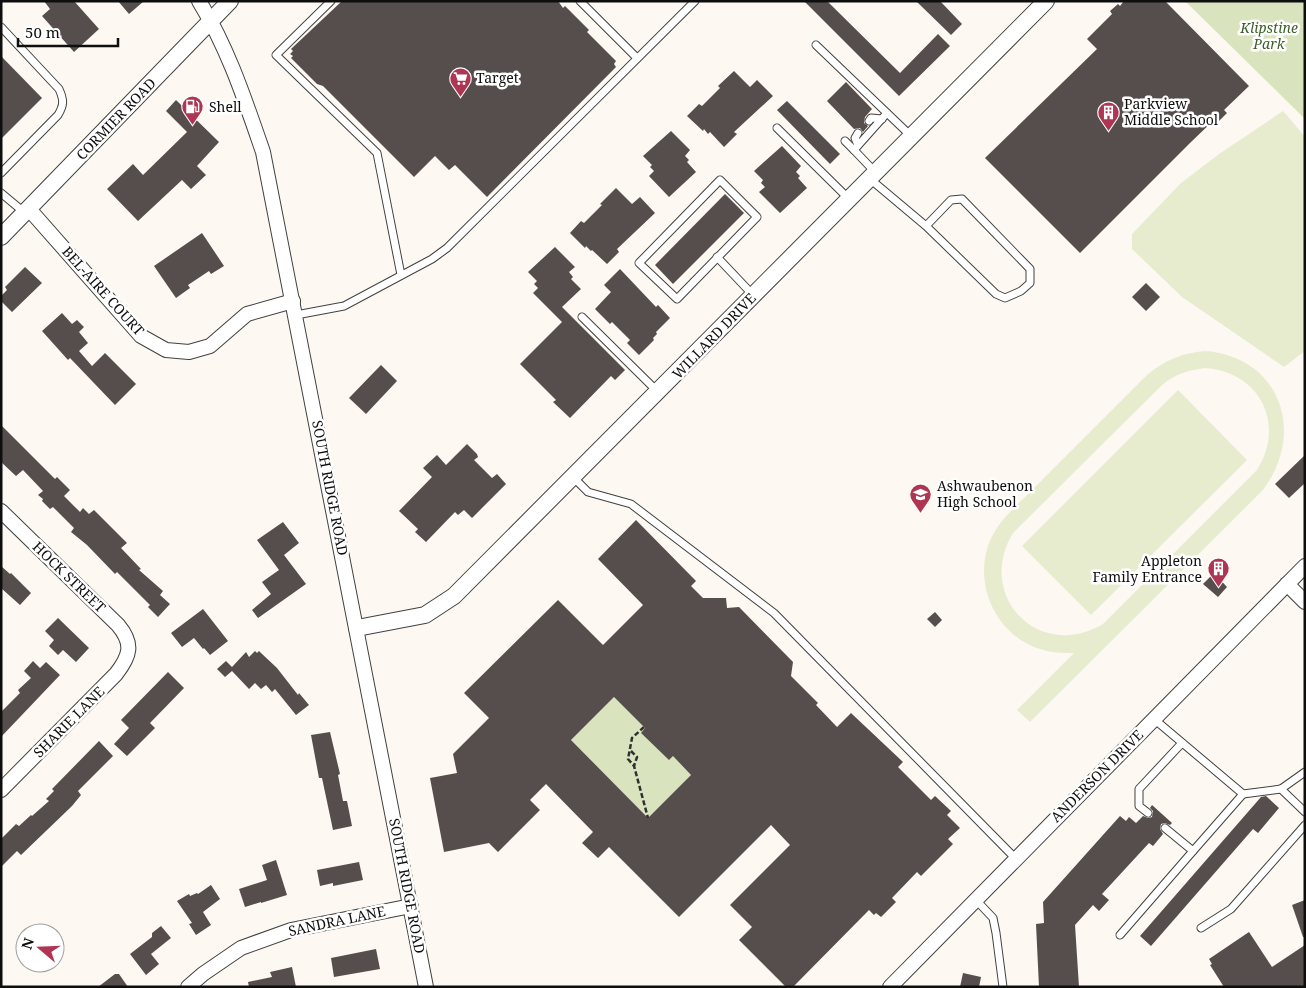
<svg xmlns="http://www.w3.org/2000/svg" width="1306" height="988" font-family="'Noto Serif',serif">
  <rect width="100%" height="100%" fill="#fdf8f1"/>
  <!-- green -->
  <g fill="#d9e4be">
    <polygon points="1185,1 1305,1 1305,119"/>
    <polygon points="614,697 645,728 641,733 669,759 673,756 691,775 648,818 571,740"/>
  </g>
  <!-- pitch -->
  <g fill="#e8eccf" fill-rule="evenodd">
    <polygon points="1283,111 1291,120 1305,137 1305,351 1284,367 1182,297 1132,249 1132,234 1181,183 1219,154"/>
    <path d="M1205,351C1281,357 1306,433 1263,490L1030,722L1017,710L1074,653C1063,653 1051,653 1040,649C998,636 974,588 988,546C992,534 999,524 1008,514L1147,375C1165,360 1182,353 1205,351ZM1205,368C1260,372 1286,424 1257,470L1103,624C1039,662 975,596 1013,533L1160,387C1173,375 1187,370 1205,368Z"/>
    <polygon points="1178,390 1247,460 1091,615 1022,546"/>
  </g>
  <!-- building -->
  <g fill="#554e4c" fill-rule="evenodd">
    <polygon points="44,1 74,1 99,29 74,52 42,16 50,9"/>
    <polygon points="118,1 144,1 129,14"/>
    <polygon points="342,1 558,1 563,8 565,6 589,30 587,32 616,61 614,64 616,67 487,197 455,165 449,170 435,156 414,177 323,86 317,84 291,58 293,56 290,54 293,51 291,49"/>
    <polygon points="804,1 827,1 900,73 938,34 950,46 899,96"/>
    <polygon points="916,1 940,1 962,24 951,35"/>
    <polygon points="1124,1 1165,1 1249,86 1224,110 1227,113 1219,121 1216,118 1191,142 1080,253 985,158 1097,49 1087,39 1112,14 1110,11 1118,4 1120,6"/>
    <polygon points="1,56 42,98 1,139"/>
    <polygon points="734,71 750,87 757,80 773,96 734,132 737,134 724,147 710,132 708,134 704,129 703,131 687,116 699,104 702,106 720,88 718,86"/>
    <polygon points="846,82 872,109 865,117 864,123 868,126 863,132 860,128 854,129 827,101"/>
    <polygon points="176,100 219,142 197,166 206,175 191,189 182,180 138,221 107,189 133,164 143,175 187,132 166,111"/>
    <polygon points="787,101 840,154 830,164 777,110"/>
    <polygon points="671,131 690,150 685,156 689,160 687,162 696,172 669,197 649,176 654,171 650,167 652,165 643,156"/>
    <polygon points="782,146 801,166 796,172 800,176 798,178 807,188 780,213 759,192 765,187 761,183 763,180 754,171"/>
    <polygon points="616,188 632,204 640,197 655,213 617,249 619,252 607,264 592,250 591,251 586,246 585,248 570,233 581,221 584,223 602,205 600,204"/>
    <polygon points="725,194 744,213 673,284 655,265"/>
    <polygon points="202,233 224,266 211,274 209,271 188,285 190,288 176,298 154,266"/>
    <polygon points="555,247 575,267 569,272 573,277 571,279 581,289 562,307 625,370 615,380 611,376 570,418 553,402 556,400 520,364 562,322 533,293 538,288 534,284 537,281 528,272"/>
    <polygon points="25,267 42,283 12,312 1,301 1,296 7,290 5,287"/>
    <polygon points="620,269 656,307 658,305 670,318 656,332 657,334 653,338 654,340 639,355 627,343 630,340 612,322 610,324 595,309 611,292 604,285"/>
    <polygon points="1146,283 1160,297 1146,311 1132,297"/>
    <polygon points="62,313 72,324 77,320 84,327 79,332 88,343 79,351 92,366 105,353 136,384 115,405 70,358 68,360 42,331"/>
    <polygon points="381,365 397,381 366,414 349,398"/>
    <polygon points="1,425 55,479 57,477 70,490 64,496 80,512 83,508 89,514 94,510 127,543 121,548 141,569 139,570 163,591 160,595 170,604 158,617 148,607 150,605 117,572 115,574 87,545 71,532 74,528 53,507 50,509 42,501 43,499 38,495 43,491 23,470 16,476 1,462"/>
    <polygon points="467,444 477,454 478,457 474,460 492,478 497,474 506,484 472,518 464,510 458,515 455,512 426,542 415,532 418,529 399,511 432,477 423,468 437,455 446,465"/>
    <polygon points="1305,455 1305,483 1289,498 1275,484"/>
    <path d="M636,520L696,581L691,586L703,598H726L727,608L739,607L793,662L791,676L818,703L816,705L837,727L851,713L903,762L898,767L931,800L935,796L951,811L947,815L960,828L948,839L953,844L921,876L917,872L892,898L896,902L881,917L876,913L874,915L869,910L793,987H786L739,940L752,927L730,905L790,845L771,825L679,917L609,847L598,858L582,843L593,832L546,784L530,800L540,810L498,852L489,843L444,852L430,778L457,773L453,754L489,718L464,693L558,600L603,645L643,605L598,559ZM614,697L645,728L641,733L669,760L673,756L691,775L648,818L571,740Z"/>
    <polygon points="283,522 299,543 284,555 306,584 258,618 252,610 271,594 262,582 279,570 257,540"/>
    <polygon points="1,566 10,574 11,573 31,593 20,605 1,588"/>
    <polygon points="1214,573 1227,587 1218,597 1203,584"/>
    <polygon points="203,609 228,641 210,655 204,648 203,649 194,638 182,647 171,633"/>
    <polygon points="935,612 942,620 935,627 927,619"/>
    <polygon points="58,618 89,648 76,662 63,650 58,655 49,646 54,640 45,631"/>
    <polygon points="255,651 257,653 259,651 261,653 277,668 298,695 299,693 309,705 296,715 275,689 272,692 266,685 261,689 255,683 249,689 232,671 225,677 217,669 226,661 232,667 246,652 249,657"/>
    <polygon points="33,661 40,668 46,662 60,675 1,737 1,712 20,693 18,690 31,678 24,671"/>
    <polygon points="168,672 184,688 150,723 155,728 127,756 114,744 129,728 121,720"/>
    <polygon points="330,732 340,774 338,775 343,801 347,801 352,826 333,830 322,778 319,778 311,735"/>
    <polygon points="99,741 113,756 78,791 81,795 72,806 21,855 17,851 1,867 1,839 16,824 19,826 31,815 32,816 49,801 46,799 54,791 52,789"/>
    <polygon points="1266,796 1279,808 1258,833 1253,829 1151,946 1140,936 1261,797"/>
    <polygon points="1152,805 1172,823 1170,825 1165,823 1161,824 1160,829 1163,834 1153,846 1149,843 1102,894 1109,900 1099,911 1093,905 1075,925 1079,987 1039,987 1036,924 1044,923 1043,902 1120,816 1126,821 1129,817 1136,823 1143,816 1148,818 1152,817 1153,811 1150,808"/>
    <polygon points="276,860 287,895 261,903 261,902 245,907 239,889 267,880 262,865"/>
    <polygon points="359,862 363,880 333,886 333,883 320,886 317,870"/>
    <polygon points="211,885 220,899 203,912 211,925 196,935 189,924 192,923 177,901 189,894 190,896 197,893 198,894"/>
    <polygon points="1305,900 1305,937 1303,937 1292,905"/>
    <polygon points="161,926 171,938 151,954 159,964 146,975 130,954 152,937 152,933"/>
    <polygon points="1249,932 1272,967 1305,945 1305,987 1224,987 1210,965 1212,964 1209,959"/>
    <polygon points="376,949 380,969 334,977 331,958"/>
    <polygon points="292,967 296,987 249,987 248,982 272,977 270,972"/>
    <polygon points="963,973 981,977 979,987 960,987"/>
    <polygon points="115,974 119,974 128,987 98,987"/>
  </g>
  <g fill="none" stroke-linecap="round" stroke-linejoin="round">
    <defs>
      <g id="service">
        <polyline points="331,1 276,55 377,153 401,275"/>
        <polyline points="580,1 637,58"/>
        <path d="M1,27L59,89C64,100 64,105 58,115L1,173"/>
        <polyline points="816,45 887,113"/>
        <polyline points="869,121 871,118 882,119"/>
        <polyline points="777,128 849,199"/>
        <polyline points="858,133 855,138 858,145"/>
        <polyline points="845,141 854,150"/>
        <polyline points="875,172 854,150 887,113 911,136"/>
        <polyline points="870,179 926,226 996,294 1005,298 1021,291 1030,283 1030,269 962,199 951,200 926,226"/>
        <polygon points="720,180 757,217 677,299 639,263"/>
        <polyline points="1,193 25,213"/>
        <polyline points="717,257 753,295"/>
        <polyline points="296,315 344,306 432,259 447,248 695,1"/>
        <polyline points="582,317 658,392"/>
        <polyline points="573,477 588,492 631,504 774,613 1016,859"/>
        <polyline points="1154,719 1243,794 1281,789 1305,772"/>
        <polyline points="1281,789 1305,812"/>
        <polyline points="1148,813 1139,806 1139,789 1182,743"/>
        <polyline points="1165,828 1193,851 1243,794"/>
        <polyline points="976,900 993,918 996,933 1003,987"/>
        <polyline points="1201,928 1231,909 1305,825"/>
        <polyline points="1120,935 1193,851"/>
      </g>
      <g id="minor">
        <path d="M199,1C228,48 245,100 263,152L426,987"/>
        <polyline points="29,209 141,336 166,350 189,352 210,346 247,314 293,301"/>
        <path d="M1,511L118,625C134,644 130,656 116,674L1,790"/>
        <polyline points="1287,584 1305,602"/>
        <polyline points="188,987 203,974 241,948 291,930 411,906"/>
        <polyline points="890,987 1305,566"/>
      </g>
      <g id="tertiary">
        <polyline points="1,237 230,1"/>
        <polyline points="357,628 425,615 454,596 1046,1"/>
      </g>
    </defs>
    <!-- service casing -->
    <use href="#service" stroke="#414141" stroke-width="9"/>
    <!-- minor casing -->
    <use href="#minor" stroke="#414141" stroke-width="16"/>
    <!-- tertiary casing -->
    <use href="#tertiary" stroke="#414141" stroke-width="18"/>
    <!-- path -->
    <g stroke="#303030" stroke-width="2.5" stroke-dasharray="5 2.5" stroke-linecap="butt">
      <polyline points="644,727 632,738 628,759 634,766 648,818"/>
      <polyline points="631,751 637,757 634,766"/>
    </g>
    <!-- service -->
    <use href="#service" stroke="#fff" stroke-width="7"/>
    <!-- minor -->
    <use href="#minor" stroke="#fff" stroke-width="14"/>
    <!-- tertiary -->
    <use href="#tertiary" stroke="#fff" stroke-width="16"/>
  </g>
  <!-- icons -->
  <defs>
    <symbol id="supermarket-pin" viewBox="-11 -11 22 30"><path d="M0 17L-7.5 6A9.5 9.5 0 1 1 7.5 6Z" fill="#ae3653" stroke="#fff"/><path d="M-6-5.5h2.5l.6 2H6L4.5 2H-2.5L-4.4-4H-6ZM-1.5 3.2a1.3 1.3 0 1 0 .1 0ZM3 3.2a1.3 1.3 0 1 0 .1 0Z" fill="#fff"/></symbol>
    <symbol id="fuel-pin" viewBox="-11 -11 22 30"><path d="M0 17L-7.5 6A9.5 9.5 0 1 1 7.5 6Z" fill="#ae3653" stroke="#fff"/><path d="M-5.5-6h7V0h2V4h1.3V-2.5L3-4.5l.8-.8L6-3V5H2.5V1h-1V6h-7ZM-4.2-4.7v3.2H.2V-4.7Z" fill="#fff"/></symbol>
    <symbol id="building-pin" viewBox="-11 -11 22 30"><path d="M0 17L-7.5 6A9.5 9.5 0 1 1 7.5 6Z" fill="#ae3653" stroke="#fff"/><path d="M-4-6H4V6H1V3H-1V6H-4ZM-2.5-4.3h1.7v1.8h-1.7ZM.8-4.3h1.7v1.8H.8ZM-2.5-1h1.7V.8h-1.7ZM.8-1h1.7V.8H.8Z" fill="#fff"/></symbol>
    <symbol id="school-pin" viewBox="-11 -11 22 30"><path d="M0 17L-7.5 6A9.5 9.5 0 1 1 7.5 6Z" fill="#ae3653" stroke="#fff"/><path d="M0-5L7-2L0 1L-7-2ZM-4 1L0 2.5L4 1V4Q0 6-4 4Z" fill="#fff"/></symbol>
  </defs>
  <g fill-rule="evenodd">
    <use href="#supermarket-pin" x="448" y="66" width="25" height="34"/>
    <use href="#fuel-pin" x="180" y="94" width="25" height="34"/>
    <use href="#building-pin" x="1096" y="100" width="25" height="34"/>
    <use href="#school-pin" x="908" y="482" width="25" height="34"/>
    <use href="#building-pin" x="1206" y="556" width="25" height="34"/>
  </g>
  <g text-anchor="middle" stroke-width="5" stroke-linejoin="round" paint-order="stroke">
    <!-- park labels -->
    <g font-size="14" font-style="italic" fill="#3c5e26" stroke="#fff">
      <text x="1269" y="33">Klipstine<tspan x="1269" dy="16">Park</tspan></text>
    </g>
    <!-- poi labels -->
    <g font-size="14" fill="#0e0e0e" stroke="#fff" text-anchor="start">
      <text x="476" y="83">Target</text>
      <text x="1124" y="109">Parkview<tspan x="1124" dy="16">Middle School</tspan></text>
      <text x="209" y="112">Shell</text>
      <text x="937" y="491">Ashwaubenon<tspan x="937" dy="16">High School</tspan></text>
      <text x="1202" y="566" text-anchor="end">Appleton<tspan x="1202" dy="16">Family Entrance</tspan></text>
    </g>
    <!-- street labels -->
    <g font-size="14" fill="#0e0e0e" stroke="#fff">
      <text transform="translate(116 119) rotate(-46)" y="5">CORMIER ROAD</text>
      <text transform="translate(103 291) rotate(48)" y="5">BEL-AIRE COURT</text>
      <text transform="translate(714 336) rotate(-46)" y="5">WILLARD DRIVE</text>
      <text transform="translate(330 488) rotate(79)" y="5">SOUTH RIDGE ROAD</text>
      <text transform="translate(69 577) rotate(44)" y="5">HOCK STREET</text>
      <text transform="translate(69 722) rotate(-45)" y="5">SHARIE LANE</text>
      <text transform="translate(1097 776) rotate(-45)" y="5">ANDERSON DRIVE</text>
      <text transform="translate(407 886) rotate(79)" y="5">SOUTH RIDGE ROAD</text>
      <text transform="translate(337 921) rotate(-12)" y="5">SANDRA LANE</text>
    </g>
  </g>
  <!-- border -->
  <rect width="1306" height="988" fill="none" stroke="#0e0e0e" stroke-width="5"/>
  <!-- north arrow -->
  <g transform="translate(40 948) rotate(289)"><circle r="24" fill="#ffffff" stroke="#9f9f9f"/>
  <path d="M0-4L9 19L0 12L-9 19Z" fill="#ae3653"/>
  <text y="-8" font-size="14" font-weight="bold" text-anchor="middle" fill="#0e0e0e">N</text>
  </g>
  <!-- scale -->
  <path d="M18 38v8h100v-8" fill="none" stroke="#0e0e0e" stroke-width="2.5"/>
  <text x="25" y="38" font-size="15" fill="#0e0e0e" stroke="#ffffff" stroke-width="4" paint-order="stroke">50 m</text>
</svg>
